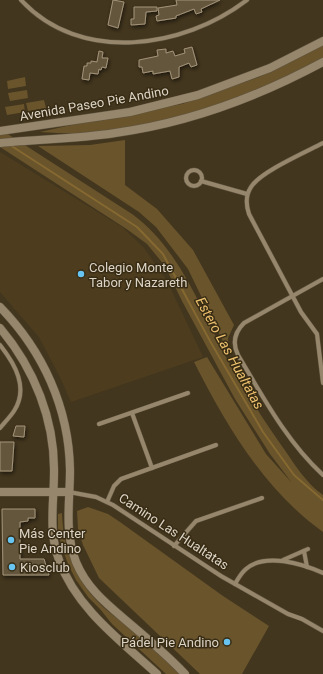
<svg xmlns="http://www.w3.org/2000/svg" width="323" height="674" font-family="Roboto,sans-serif">
  <defs>
    <filter id="shadow"><feDropShadow dx="1" dy="2" stdDeviation="2" flood-color="#0009"/></filter>
  </defs>
  <rect width="100%" height="100%" fill="#43361e"/>
  <!-- built -->
  <polygon fill="#4d3d1e" points="0,152 122,227 144,248 167,281 203,357 71,402 60,377 39,337 0,292"/>
  <!-- green -->
  <g fill="#69542c">
    <path d="M323,45V58C252,97 170,127 89,133C73,134 56,133 40,132L89,121L182,104L259,77Z"/>
    <polygon points="25,77 26,86 8,89 7,81"/>
    <polygon points="27,90 28,98 10,101 8,93"/>
    <polygon points="44,100 46,108 28,111 26,103"/>
    <polygon points="24,104 25,112 7,115 5,107"/>
    <path d="M0,129L132,214C184,252 203,317 233,370C249,397 266,424 284,449C295,465 307,484 323,495V532C264,490 226,425 194,362L207,357L266,454L292,483L270,454L235,399L182,301L165,266L147,244L128,230L0,147Z"/>
    <polygon points="125,140 125,185 157,209 193,250 234,325 228,338 229,354 188,269 156,227 139,212 38,146 90,145"/>
    <polygon points="88,507 108,514 120,522 223,596 269,626 242,674 200,674 99,578 83,545 78,529 77,511"/>
    <path d="M62,513C63,552 79,587 109,612C116,618 124,622 132,628C149,642 165,659 181,674H166L112,624L100,609L88,597L76,580L68,564L61,545L58,529V514Z"/>
  </g>
  <g fill="none" stroke-linecap="round" stroke-linejoin="round">
    <!-- stream -->
    <polyline stroke="#866931" stroke-width="2" points="10,145 137,227 163,254 210,341 263,432 294,475 323,500"/>
  </g>
  <!-- building -->
  <g fill="#64573e" stroke="#a29379" filter="url(#shadow)">
    <polygon points="113,0 124,2 118,28 108,25"/>
    <polygon points="176,0 220,0 201,9 202,12 196,14 194,9 176,16 176,18 157,21 156,16 159,15 158,8 177,5"/>
    <polygon points="134,7 157,7 157,11 146,12 145,24 131,25 131,19 134,19"/>
    <polygon points="192,47 197,65 191,67 189,63 179,67 179,77 172,79 170,71 153,74 153,71 143,73 142,67 139,67 139,60 158,56 157,50 166,49 166,53 173,51 175,56 185,53 184,49"/>
    <polygon points="99,51 103,52 102,58 108,58 106,68 102,67 101,70 99,69 98,74 90,73 89,80 82,79 84,66 87,66 87,63 91,63 91,61 97,62"/>
    <polygon points="16,426 25,426 24,437 13,436"/>
    <polygon points="0,442 14,442 12,471 0,471"/>
    <polygon points="2,509 35,509 35,518 28,518 28,521 20,522 20,559 44,559 49,575 3,575"/>
  </g>
  <g fill="none" stroke-linecap="round" stroke-linejoin="round">
    <defs>
      <g id="street">
        <path d="M21,0C80,64 183,49 247,0"/>
        <path d="M323,143C306,152 260,172 251,187C245,196 246,205 249,214L301,312L317,334L323,383"/>
        <circle cx="194" cy="178" r="8"/>
        <polyline points="201,181 247,194"/>
        <path d="M323,279L244,323C235,332 232,343 238,355C263,397 287,442 323,475"/>
        <path d="M0,345C15,364 29,388 14,411C10,417 5,422 0,428"/>
        <polyline points="132,413 152,468"/>
        <polyline points="99,424 188,393"/>
        <polyline points="69,492 96,497 113,505 221,576 288,614 302,619 323,631"/>
        <polyline points="107,502 114,486 121,479 216,445"/>
        <polyline points="174,546 196,521 262,498"/>
        <polyline points="304,551 307,567"/>
        <polyline points="283,560 308,549"/>
        <path d="M235,584C238,579 241,573 246,569C265,552 303,564 323,573"/>
      </g>
      <g id="secondary">
        <polyline points="0,131 130,112 198,95 270,68 323,41"/>
        <path d="M0,143C38,139 77,139 115,133C188,123 258,97 323,62"/>
        <path d="M0,307C43,351 69,408 70,470C70,502 64,531 76,562C87,589 108,605 129,623C148,639 168,656 185,674"/>
        <path d="M0,328C34,368 55,420 54,473C54,503 48,531 59,560C76,608 121,641 157,674"/>
        <polyline points="0,492 69,492"/>
      </g>
    </defs>
    <!-- street casing -->
    <use href="#street" stroke="#5f5440" stroke-width="5"/>
    <!-- secondary casing -->
    <use href="#secondary" stroke="#5f5440" stroke-width="9"/>
    <!-- street -->
    <use href="#street" stroke="#95866c" stroke-width="4"/>
    <!-- secondary -->
    <use href="#secondary" stroke="#95866c" stroke-width="8"/>
  </g>
  <!-- markers -->
  <g fill="#68c4f0" stroke="#382c14" stroke-width="1.5">
    <circle cx="81" cy="274" r="4"/>
    <circle cx="11" cy="540" r="4"/>
    <circle cx="12" cy="567" r="4"/>
    <circle cx="227" cy="642" r="4"/>
  </g>
  <g text-anchor="middle" stroke-width="3" stroke-linejoin="round" paint-order="stroke">
    <!-- street labels -->
    <g font-size="13" fill="#dcd4c6" stroke="#382c14">
      <text transform="translate(94 103) rotate(-10)" y="5">Avenida Paseo Pie Andino</text>
      <text transform="translate(174 531) rotate(33)" y="5">Camino Las Hualtatas</text>
    </g>
    <!-- poi labels -->
    <g font-size="13" fill="#dcd4c6" stroke="#382c14" text-anchor="start">
      <text x="89" y="272">Colegio Monte<tspan x="89" dy="15">Tabor y Nazareth</tspan></text>
      <text x="19" y="538">Más Center<tspan x="19" dy="15">Pie Andino</tspan></text>
      <text x="20" y="572">Kiosclub</text>
      <text x="219" y="647" text-anchor="end">Pádel Pie Andino</text>
    </g>
    <!-- water labels -->
    <g font-size="14" font-style="italic" fill="#ecc06e" stroke="#382c14">
      <text transform="translate(230 353) rotate(61)" y="5">Estero Las Hualtatas</text>
    </g>
  </g>
</svg>
